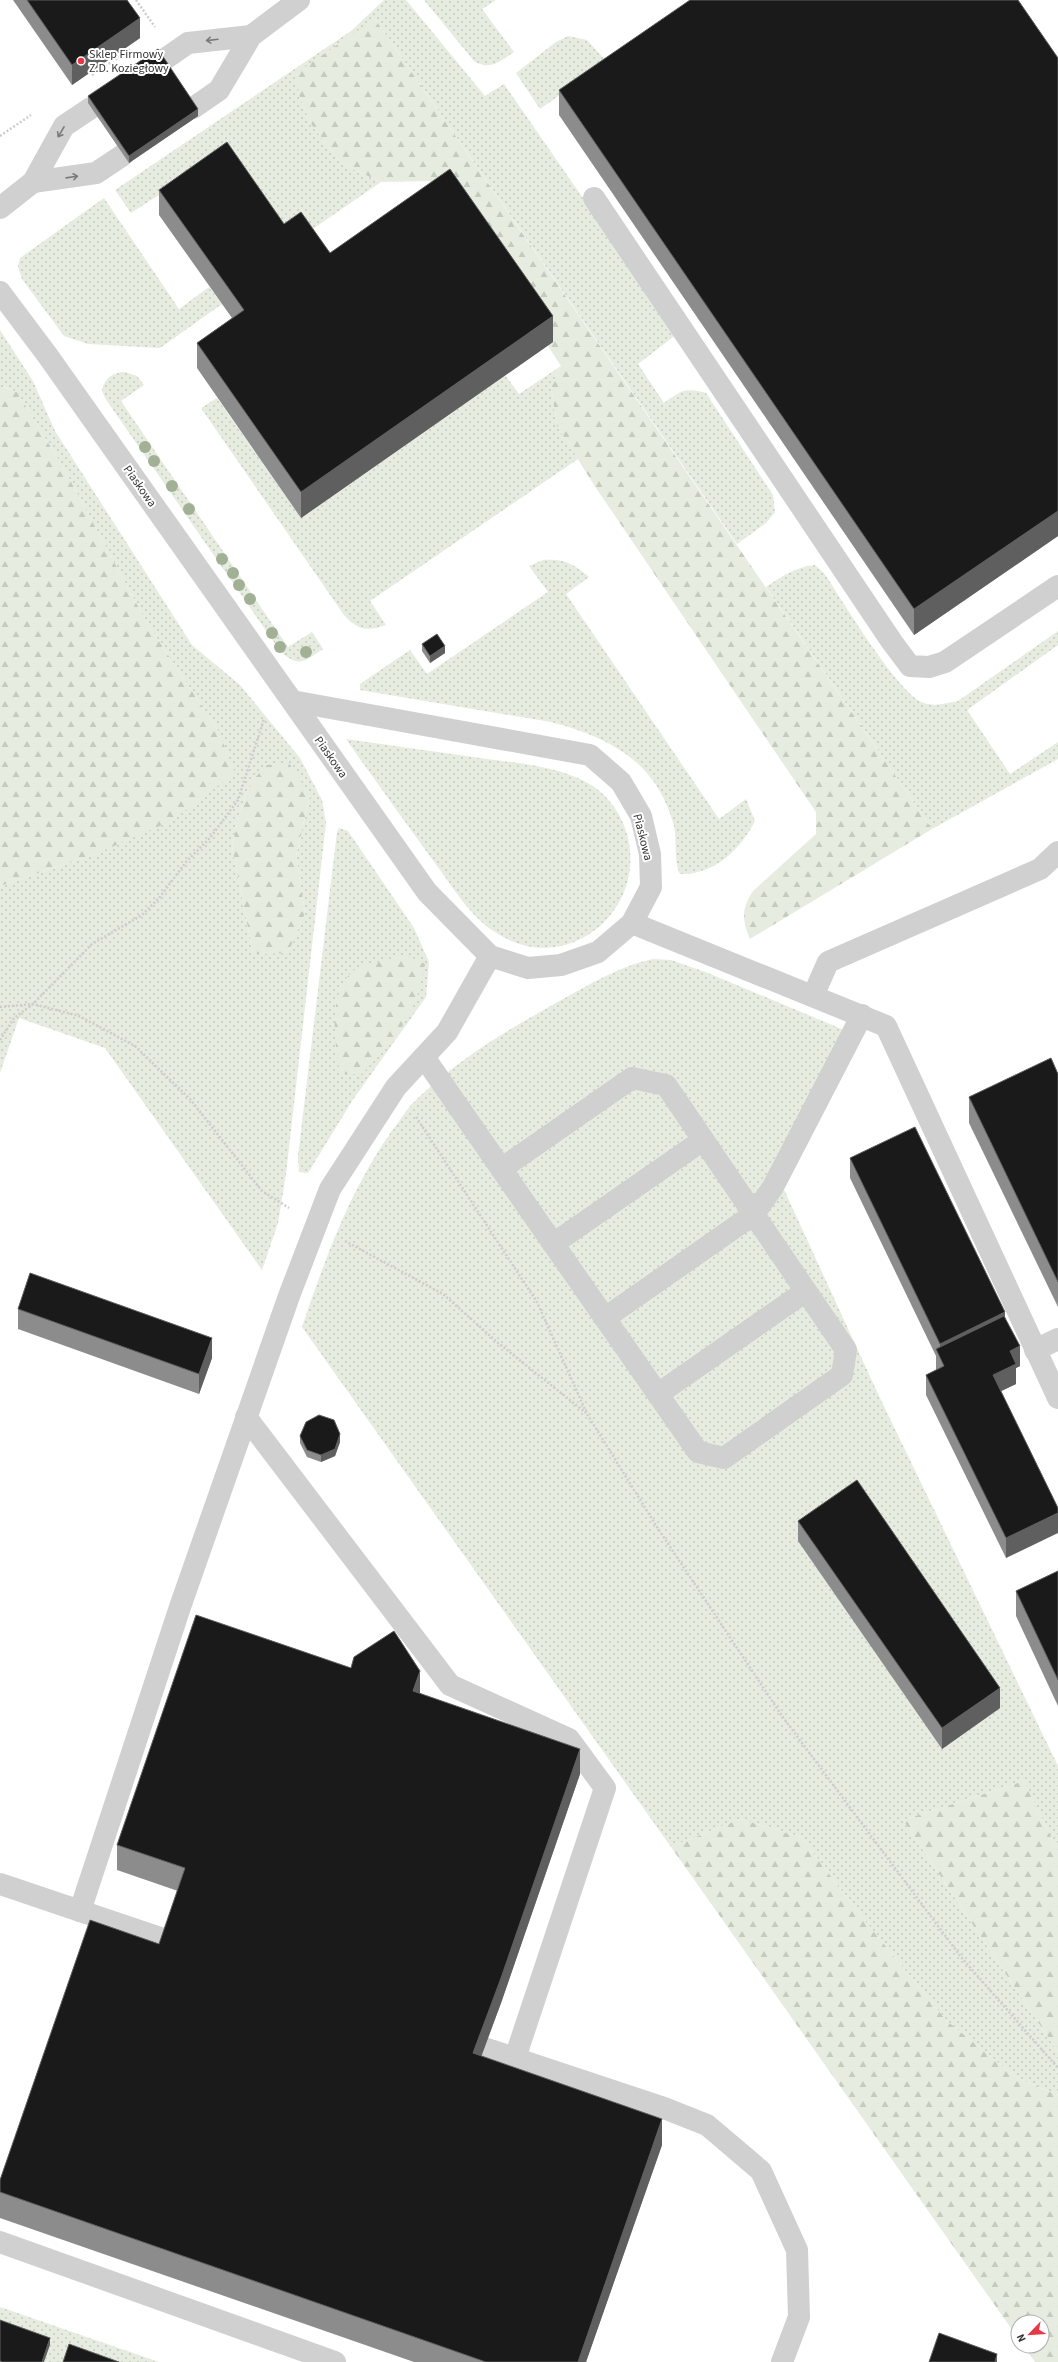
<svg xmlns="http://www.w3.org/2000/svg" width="1058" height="2362" font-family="'Source Sans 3',sans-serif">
  <defs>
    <pattern id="grass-dots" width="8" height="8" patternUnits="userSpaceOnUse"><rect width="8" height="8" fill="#e6ecdf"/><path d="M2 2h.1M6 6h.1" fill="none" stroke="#c6cbc0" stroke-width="1.8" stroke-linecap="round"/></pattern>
    <pattern id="forest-firs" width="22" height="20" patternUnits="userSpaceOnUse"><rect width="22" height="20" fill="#e6ecdf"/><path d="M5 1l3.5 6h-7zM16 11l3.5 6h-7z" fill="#c6cbc0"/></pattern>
  </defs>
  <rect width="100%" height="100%" fill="#fff"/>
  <!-- grass -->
  <g fill="url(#grass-dots)" fill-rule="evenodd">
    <path d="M384,0H406L485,96L504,84L677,334L638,364L664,403C681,391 685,387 706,393L773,495L775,512L766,523L737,544L375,19L299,95L311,124L342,164L381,182L301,237L179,182L131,213L115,190L351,31Z"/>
    <path d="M424,0H496L482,9L514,52C500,61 490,71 474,61Z"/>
    <polygon points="568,36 587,40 607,62 540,109 516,73 556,42"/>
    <polygon points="104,198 179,309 209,287 222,304 160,348 88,344 64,336 22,279 18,267 20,258"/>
    <path d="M0,330L33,381L55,431L192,645L240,685L300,758L322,800L326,823L286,1174L278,1223L262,1270L105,1048L19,1018L0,1073V886L96,854L219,732L147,623L63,467L17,392L4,387L0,390ZM251,782L310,795L296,856L305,913L288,952L253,954L232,846L241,808Z"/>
    <path d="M561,366L551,387L557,426L578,459L370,601L386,625C366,632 358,630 344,615L201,408L217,398L301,518L505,375L519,394Z"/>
    <path d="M125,372L137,376L144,385L121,401L288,647L312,632L323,649C303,662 299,668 280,651L105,398L102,390C105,378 113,372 125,372Z"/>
    <path d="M543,560C565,559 572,563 589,577L566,594L719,819L746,799L755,821C740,850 714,875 680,874C674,863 677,840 674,826C657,762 611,738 551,722L360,690V684L410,650L427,674L548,592L529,566Z"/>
    <path d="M815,565L824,573C841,598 899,696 924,703C936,707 947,703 958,701L1058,631V645L967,710L1010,774L1058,742V759L932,829L766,587C782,576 796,567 815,565Z"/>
    <path d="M346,739C391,745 435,752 480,758C515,763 554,765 586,782C605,792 618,809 625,828C653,907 567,981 495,932C468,915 451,884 432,859C403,819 374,779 346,739Z"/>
    <polygon points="339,828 348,831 414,928 429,962 426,997 352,1101 308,1173 299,1172 298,1156 337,832"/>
    <path d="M653,959L671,960L708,973L856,1035L781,1183L879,1396L1058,1766V1851L1024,1781L903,1820L1058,2052V2095L1017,2078L946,2020L865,1921L801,1837L740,1819L671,1847L302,1327C325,1259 349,1192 391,1132C398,1124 404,1113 411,1105C450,1065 500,1034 549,1007C582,989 616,967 653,959Z"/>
    <polygon points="0,2307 159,2362 44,2362 50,2345 0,2328"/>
  </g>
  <!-- forest -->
  <g fill="url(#forest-firs)">
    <path d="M375,19L932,829L750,939C742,920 741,909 753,891L816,834V812L594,485L557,426L551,387L561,366L450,194L432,181L381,182L342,164L311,124L299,95L296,73Z"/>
    <polygon points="3,387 17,392 63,467 147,623 219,732 235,773 173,820 96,854 0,886 0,390"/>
    <polygon points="289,763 310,795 296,856 305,913 288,953 253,954 232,846 241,808 251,782 267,765"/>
    <path d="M406,955L425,964L416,1001L396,1036L362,1074H340C335,1044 327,993 353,971C359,965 395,958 406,955Z"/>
    <polygon points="1024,1781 1058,1851 1058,2052 903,1820"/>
    <polygon points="740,1819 801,1837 865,1921 946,2020 1017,2078 1058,2095 1058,2362 1035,2362 1024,2346 1042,2346 1042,2322 1018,2322 1018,2338 671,1847"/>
  </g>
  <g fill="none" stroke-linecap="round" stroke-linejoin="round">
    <!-- path -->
    <g stroke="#cdcdcd" stroke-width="2.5" stroke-dasharray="2 2" stroke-linecap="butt">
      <polyline points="136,0 155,27"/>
      <polyline points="92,75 131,49"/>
      <polyline points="0,136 31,115"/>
      <polyline points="0,1007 33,1004 79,1016 135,1046 190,1099 262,1191 289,1208"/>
      <polyline points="0,1040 14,1018 33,1004 92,944 142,915 160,897 186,862 210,838 238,800 264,719"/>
      <polyline points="416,1117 537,1302 587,1414 657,1527 782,1716 961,1957 1058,2068"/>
      <polyline points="345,1241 443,1294 497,1342 586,1413"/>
    </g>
    <!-- minor -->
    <g stroke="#d0d0d0" stroke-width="22">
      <polyline points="162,61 188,43 251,36"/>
      <polyline points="193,108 219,90 251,36 299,0"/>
      <polyline points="33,182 96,173 123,155"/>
      <polyline points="594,198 892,642 910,666 929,667 945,662 1058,586"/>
      <polyline points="0,208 33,182 64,126 91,108"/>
      <polyline points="0,292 48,356 427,892 490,956 528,968 561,965 598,952 632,923 651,887 650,854 641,816 621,782 590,755 292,701"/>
      <polyline points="632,923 886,1026 1058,1398"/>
      <polyline points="813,996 828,962 1040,869 1058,852"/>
      <path d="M424,1057C515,1189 606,1320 698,1452L724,1458L842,1375L846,1350L666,1085L632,1078L501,1169"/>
      <polyline points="553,1244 703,1140"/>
      <polyline points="605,1318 754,1214 773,1187 862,1015"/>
      <polyline points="1035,1350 1058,1339"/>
      <polyline points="658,1394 806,1291"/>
      <polyline points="246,1417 450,1685 569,1739 605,1788 515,2058"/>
      <polyline points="0,1884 169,1941"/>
      <polyline points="80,1911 180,1607 289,1296 330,1189 396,1087 447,1032 490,956"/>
      <polyline points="484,2048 664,2108 707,2125 761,2171 797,2250 799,2317 782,2362"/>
      <polyline points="0,2242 335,2362"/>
    </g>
  </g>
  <!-- trees -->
  <g fill="#a2b095">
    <circle cx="145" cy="447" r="6"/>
    <circle cx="154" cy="461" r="6"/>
    <circle cx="172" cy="486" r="6"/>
    <circle cx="189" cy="509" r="6"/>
    <circle cx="222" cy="559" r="6"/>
    <circle cx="233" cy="573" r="6"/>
    <circle cx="239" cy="585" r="6"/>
    <circle cx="250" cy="599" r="6"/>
    <circle cx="272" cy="633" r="6"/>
    <circle cx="280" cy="647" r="6"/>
    <circle cx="306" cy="652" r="6"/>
  </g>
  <!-- wall -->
  <g fill="#8c8c8c">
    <polygon points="13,0 127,0 140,38 72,85"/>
    <polygon points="1058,58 1058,536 914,635 559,115 559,90"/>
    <polygon points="88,96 198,116 129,163 88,103"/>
    <polygon points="159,190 284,224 330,253 553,342 301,518 197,368 197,343 232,318 159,215"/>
    <polygon points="422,644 445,653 430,663 422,651"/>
    <polygon points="1058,1074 1058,1307 969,1123 969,1097"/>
    <polygon points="850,1158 1005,1317 1020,1366 1016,1368 1016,1384 1001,1391 1058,1508 1006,1558 926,1395 926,1375 936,1370 936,1356 850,1178"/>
    <polygon points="18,1309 212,1358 199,1394 18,1329"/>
    <polygon points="300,1436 340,1442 335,1456 321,1462 307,1457 300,1443"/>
    <polygon points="798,1521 1000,1708 942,1749 798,1541"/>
    <polygon points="1058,1571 1058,1706 1016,1616 1016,1591"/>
    <polygon points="420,1693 580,1774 501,2003 481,2056 662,2145 586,2362 414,2362 0,2218 0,2180 159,1944 178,1891 117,1870 117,1845"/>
  </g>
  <!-- shaded-wall -->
  <g fill="#5f5f5f">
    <polygon points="140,18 140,38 72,85 72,65"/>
    <polygon points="198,109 198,116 129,163 129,156"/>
    <polygon points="553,316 553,342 301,518 301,492"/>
    <polygon points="1058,511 1058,536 914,635 914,609"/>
    <polygon points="445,646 445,653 430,663 430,656"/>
    <polygon points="1005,1312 1005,1333 940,1357 940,1344"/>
    <polygon points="212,1338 212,1358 199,1394 199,1374"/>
    <polygon points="1020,1346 1020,1366 1016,1368 1016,1384 993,1395 993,1375 1010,1351"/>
    <polygon points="340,1434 340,1442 335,1456 321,1462 321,1455"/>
    <polygon points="1058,1513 1058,1533 1006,1558 1006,1538"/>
    <polygon points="420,1671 420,1696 413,1691"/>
    <polygon points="1000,1688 1000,1708 942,1749 942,1728"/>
    <polygon points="580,1749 580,1774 501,2003 473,2079 473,2053"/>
    <polygon points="662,2119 662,2145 586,2362 578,2362"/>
    <polygon points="50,2338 50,2345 44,2362 42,2362"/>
    <polygon points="997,2354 997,2362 995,2362"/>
  </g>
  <!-- building -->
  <g fill="#1a1a1a" stroke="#5f5f5f">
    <polygon points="27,0 127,0 140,18 72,65"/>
    <polygon points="690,0 1018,0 1058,58 1058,511 914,609 559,90"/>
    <polygon points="158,49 198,109 129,156 88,96"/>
    <polygon points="227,142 284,224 301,212 330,253 450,169 553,316 301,492 197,343 244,310 159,190"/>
    <polygon points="437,634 445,646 430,656 422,644"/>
    <polygon points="1051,1058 1058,1074 1058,1282 969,1097"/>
    <polygon points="915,1127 1005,1312 940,1344 850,1158"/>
    <polygon points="30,1273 212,1338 199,1374 18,1309"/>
    <polygon points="1004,1316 1020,1346 1010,1351 1016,1364 993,1375 1058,1508 1058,1513 1006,1538 926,1375 944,1366 936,1349"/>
    <polygon points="319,1415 334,1420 340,1434 335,1449 321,1455 307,1450 300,1436 306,1422"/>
    <polygon points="857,1480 1000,1688 942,1728 798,1521"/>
    <polygon points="1058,1571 1058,1680 1016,1591"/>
    <polygon points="196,1615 351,1668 354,1657 394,1631 420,1671 413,1691 580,1749 501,1978 473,2053 662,2119 578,2362 486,2362 0,2192 0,2180 90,1920 159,1944 185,1868 117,1845"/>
    <polygon points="0,2320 50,2338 42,2362 2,2362 0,2361"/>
    <polygon points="939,2333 997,2354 995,2362 929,2362"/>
    <polygon points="69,2344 119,2362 63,2362"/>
  </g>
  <!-- one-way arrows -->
  <defs><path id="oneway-shaft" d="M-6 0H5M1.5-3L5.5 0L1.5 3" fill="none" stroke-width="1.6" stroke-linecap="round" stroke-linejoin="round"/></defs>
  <g stroke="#7a7a7a">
    <use href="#oneway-shaft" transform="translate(212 40) rotate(173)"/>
    <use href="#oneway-shaft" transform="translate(61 132) rotate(120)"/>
    <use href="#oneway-shaft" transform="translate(72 177) rotate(-8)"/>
  </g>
  <!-- markers -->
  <circle fill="#e63946" stroke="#fff" stroke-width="1.5" cx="81" cy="61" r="4"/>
  <g text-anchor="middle" stroke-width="4" stroke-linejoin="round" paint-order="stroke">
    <!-- poi labels -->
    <g font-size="12" fill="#333" stroke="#fff" text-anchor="start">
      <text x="89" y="58">Sklep Firmowy<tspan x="89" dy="14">Z.D. Koziegłowy</tspan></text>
    </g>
    <!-- street labels -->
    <g font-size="12" fill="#333" stroke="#fff">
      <text transform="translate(140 486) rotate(55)" y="4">Piaskowa</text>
      <text transform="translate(331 757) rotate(55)" y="4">Piaskowa</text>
      <text transform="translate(643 837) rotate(76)" y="4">Piaskowa</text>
    </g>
  </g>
  <!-- north arrow -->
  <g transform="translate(1030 2334) rotate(245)"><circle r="19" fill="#ffffff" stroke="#adadad"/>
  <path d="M0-3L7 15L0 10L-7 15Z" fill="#e63946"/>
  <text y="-6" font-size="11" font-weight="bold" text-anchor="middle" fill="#333333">N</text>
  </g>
</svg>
